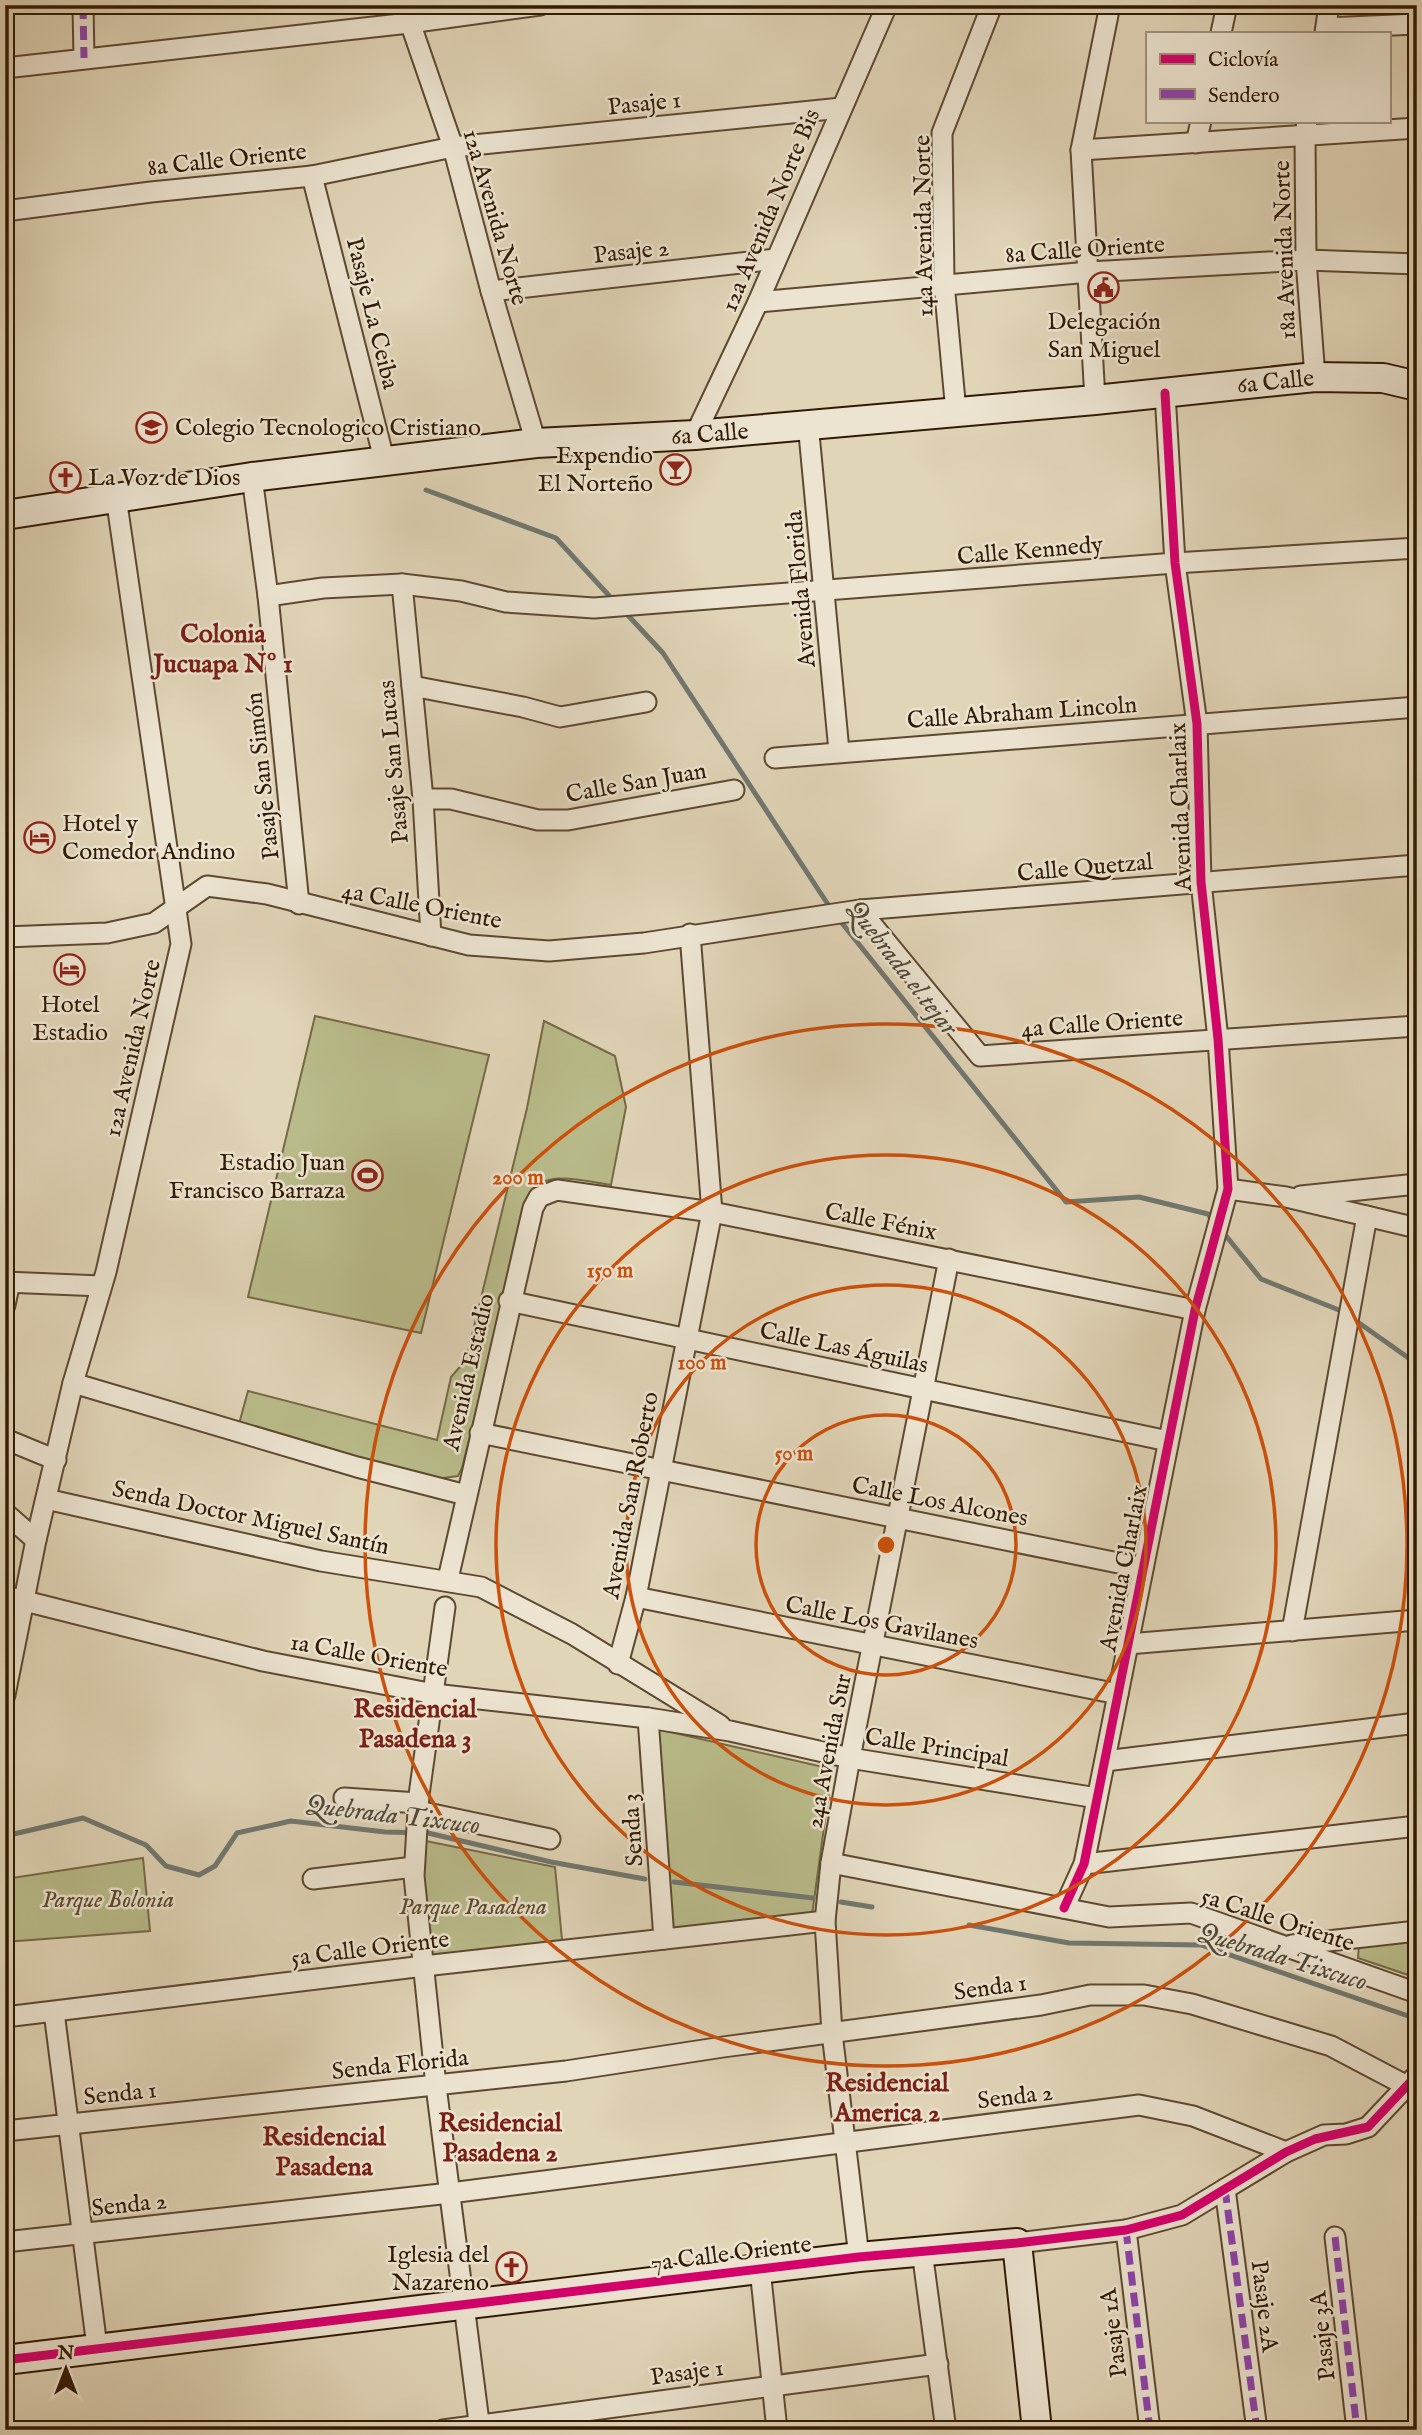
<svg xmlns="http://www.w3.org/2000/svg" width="1422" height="2435" font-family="'IM FELL English',serif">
  <rect width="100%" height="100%" fill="#e1d5b8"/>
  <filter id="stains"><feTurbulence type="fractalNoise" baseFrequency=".00286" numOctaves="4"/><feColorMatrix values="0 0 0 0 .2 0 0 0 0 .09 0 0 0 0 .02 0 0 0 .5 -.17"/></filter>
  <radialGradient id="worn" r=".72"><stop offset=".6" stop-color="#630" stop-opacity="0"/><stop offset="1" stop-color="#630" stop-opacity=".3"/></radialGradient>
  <!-- green -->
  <g fill="#b9bb8a" stroke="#756a46" stroke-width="2">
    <polygon points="315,1016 489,1055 421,1333 248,1297"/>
    <path d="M544,1021L615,1056L626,1107L611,1185C587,1182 545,1168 531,1193L462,1468L458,1476L436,1479L239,1424L248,1391L437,1440L451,1377L466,1360L527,1108Z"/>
    <polygon points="657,1729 832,1769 812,1915 672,1930"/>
    <polygon points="416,1839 555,1867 563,1950 424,1966"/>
    <polygon points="143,1858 150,1931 5,1942 5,1879"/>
    <polygon points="1417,1934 1417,1978 1358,1958 1359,1944"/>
  </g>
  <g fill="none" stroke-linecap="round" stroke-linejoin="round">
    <!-- stream -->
    <g stroke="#707871" stroke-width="5">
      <polyline points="426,490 556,538 614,601"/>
      <polyline points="623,610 663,653 831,909"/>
      <polyline points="837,917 1066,1202 1139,1197 1208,1214 1213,1221"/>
      <polyline points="1222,1231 1261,1279 1344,1312"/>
      <polyline points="1352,1318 1417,1364"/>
      <polyline points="5,1836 83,1818 146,1845 166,1866 199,1875 215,1866 237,1833 291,1821 385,1832 428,1833 551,1862 645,1879"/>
      <polyline points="674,1882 813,1898"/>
      <polyline points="841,1902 872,1907"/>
      <polyline points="969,1925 1069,1943 1201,1945 1417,2019"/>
    </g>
    <defs>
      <g id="street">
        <polyline points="83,5 84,58"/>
        <polyline points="404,5 453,147 491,291 536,443"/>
        <polyline points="1326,28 1417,24"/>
        <polyline points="1221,33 1227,5"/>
        <polyline points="1325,33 1329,5"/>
        <polyline points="5,68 409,23 540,5"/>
        <polyline points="1307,121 1305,136 1306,260 1315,377"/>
        <polyline points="1196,143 1201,121"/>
        <polyline points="1081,150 1417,128"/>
        <polyline points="312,176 385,463"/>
        <polyline points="5,211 151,192 312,176 453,147 841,108"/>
        <polyline points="491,291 776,259"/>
        <polyline points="758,302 1089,272 1306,260 1417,264"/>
        <polyline points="1095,400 1081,150 1110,5"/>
        <polyline points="956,412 944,283 942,133 992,5"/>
        <polyline points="808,423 839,751"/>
        <polyline points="695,435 758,302 887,5"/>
        <polyline points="252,477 268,596 299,904"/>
        <polyline points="402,584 423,799 431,936"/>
        <polyline points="268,596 323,588 402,584 461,591 506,602 594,608 1175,563 1417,548"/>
        <polyline points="412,686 523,707 560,717 646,702"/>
        <polyline points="775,758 1417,707"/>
        <polyline points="423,799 451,799 538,820 568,820 734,790"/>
        <polyline points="860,910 980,1056 1417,1026"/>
        <polyline points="5,937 107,933 154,923 207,886 267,894 469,945 549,951 644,943 860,910 1417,865"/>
        <polyline points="1228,1189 1286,1197 1417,1228"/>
        <polyline points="1301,1196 1417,1184"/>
        <polyline points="5,1282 101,1286"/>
        <polyline points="509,1301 1168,1441"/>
        <polyline points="5,1305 10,1282"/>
        <polyline points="73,1383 357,1467 466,1495"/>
        <polyline points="480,1433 1143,1568"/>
        <polyline points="5,1439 56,1460"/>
        <polyline points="46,1499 321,1561 481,1587 572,1634 720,1725"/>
        <polyline points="5,1513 36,1540"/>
        <polyline points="448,1579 533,1208 539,1197 557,1190 712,1212 1195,1310"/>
        <polyline points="5,1596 263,1661 434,1694 648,1718 730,1731 850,1758 1097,1798"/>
        <polyline points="636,1597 1118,1694"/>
        <polyline points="445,1607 419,1795 414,1876 436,2086 480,2430"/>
        <polyline points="1292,1631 1367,1216"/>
        <polyline points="1128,1644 1417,1620"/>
        <polyline points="618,1664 636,1597 712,1212 690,934"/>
        <polyline points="5,1695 36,1540 73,1383 106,1272 181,944 116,497"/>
        <polyline points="648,1718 664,1939"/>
        <polyline points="1105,1761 1417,1723"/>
        <polyline points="344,1798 418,1803"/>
        <polyline points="418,1811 550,1839"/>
        <polyline points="831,1863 1109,1917 1191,1913 1417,1993"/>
        <polyline points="1084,1864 1417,1826"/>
        <polyline points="313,1879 414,1867"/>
        <polyline points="1064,1908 1084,1864 1195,1310 1228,1189 1218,1039 1201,882 1197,724 1175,563 1165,393"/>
        <polyline points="1292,1945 1417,1931"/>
        <polyline points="54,2012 97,2347"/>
        <polyline points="5,2017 424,1966 825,1921"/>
        <polyline points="5,2131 566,2071 723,2047 1041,2005 1090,1995 1144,1995 1192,2004 1331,2046 1407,2086"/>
        <polyline points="1225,2189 1257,2430"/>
        <polyline points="1126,2230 1150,2430"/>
        <polyline points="1335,2237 1357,2430"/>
        <polyline points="5,2242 450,2193 1139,2105 1193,2116 1286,2152"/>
        <polyline points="1017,2243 1126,2230 1182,2215 1286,2152 1324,2135 1346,2134 1368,2127 1417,2075"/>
        <polyline points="922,2251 946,2430"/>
        <polyline points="859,2257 832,2033 825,1921 831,1863 850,1758 949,1259"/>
        <polyline points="760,2269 777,2430"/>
        <polyline points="443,2430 938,2364"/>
      </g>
      <g id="secondary">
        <path id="s1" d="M5,515L252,477L536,443L695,435L1095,400L1315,377L1383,378L1417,386"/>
        <polyline points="5,2360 859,2257 1017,2243 1037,2430"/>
      </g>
    </defs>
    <!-- street casing -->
    <use href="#street" stroke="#5d4930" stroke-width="23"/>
    <!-- secondary casing -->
    <use href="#secondary" stroke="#311a03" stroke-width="32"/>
    <!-- street -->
    <use href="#street" stroke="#ece4d1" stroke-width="19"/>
    <!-- secondary -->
    <use href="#secondary" stroke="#ece4d1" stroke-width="28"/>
    <!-- quiet -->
    <g stroke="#8e44ad" stroke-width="7" stroke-dasharray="14 7" stroke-linecap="butt">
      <polyline points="83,5 84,58"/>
      <polyline points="1225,2189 1257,2430"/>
      <polyline points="1126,2230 1150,2430"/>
      <polyline points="1335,2237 1357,2430"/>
    </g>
    <defs>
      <g id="cycleway">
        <polyline points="1064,1908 1084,1864 1195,1310 1228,1189 1218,1039 1201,882 1197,724 1175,563 1165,393"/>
        <polyline points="5,2360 859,2257 1017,2243 1126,2230 1182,2215 1286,2152 1315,2139 1368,2127 1417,2075"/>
      </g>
    </defs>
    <!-- cycleway casing -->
    <use href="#cycleway" stroke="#ece4d1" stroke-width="13"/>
    <!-- cycleway -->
    <use href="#cycleway" stroke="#d6006c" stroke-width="9"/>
  </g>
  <!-- distance rings -->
  <g fill="none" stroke="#cd500b" stroke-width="3.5">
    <circle cx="886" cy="1545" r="130"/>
    <circle cx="886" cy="1545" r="260"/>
    <circle cx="886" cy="1545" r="390"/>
    <circle cx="886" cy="1545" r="521"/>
  </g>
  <!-- icons -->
  <defs>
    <symbol id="civic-ring" viewBox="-11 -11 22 22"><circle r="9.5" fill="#ece4d1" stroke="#8f2418" stroke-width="1.5"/><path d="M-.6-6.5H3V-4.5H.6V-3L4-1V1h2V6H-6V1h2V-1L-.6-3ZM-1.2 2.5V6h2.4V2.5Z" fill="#8f2418"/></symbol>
    <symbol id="school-ring" viewBox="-11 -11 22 22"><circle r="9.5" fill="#ece4d1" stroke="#8f2418" stroke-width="1.5"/><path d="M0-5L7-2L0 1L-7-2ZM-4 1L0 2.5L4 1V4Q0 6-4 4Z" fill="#8f2418"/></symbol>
    <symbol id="bar-ring" viewBox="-11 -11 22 22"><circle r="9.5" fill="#ece4d1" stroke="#8f2418" stroke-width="1.5"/><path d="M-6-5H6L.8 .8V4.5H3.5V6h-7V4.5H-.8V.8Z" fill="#8f2418"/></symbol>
    <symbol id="church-ring" viewBox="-11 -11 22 22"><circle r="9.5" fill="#ece4d1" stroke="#8f2418" stroke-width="1.5"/><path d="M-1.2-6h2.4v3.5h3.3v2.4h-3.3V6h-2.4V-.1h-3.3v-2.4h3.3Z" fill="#8f2418"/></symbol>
    <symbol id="hotel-ring" viewBox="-11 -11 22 22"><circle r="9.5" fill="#ece4d1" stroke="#8f2418" stroke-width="1.5"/><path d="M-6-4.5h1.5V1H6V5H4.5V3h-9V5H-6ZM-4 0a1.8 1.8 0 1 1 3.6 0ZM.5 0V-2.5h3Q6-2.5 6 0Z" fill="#8f2418"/></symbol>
    <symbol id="stadium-ring" viewBox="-11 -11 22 22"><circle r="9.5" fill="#ece4d1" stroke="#8f2418" stroke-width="1.5"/><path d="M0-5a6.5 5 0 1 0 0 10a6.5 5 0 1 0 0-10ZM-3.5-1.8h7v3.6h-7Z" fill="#8f2418"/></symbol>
  </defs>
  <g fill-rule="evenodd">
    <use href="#civic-ring" x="1086" y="270" width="35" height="35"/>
    <use href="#school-ring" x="134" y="410" width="35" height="35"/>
    <use href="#bar-ring" x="658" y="452" width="35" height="35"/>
    <use href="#church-ring" x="48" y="460" width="35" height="35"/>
    <use href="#hotel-ring" x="22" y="820" width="35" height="35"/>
    <use href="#hotel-ring" x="52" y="952" width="35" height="35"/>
    <use href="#stadium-ring" x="350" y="1158" width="35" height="35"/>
    <use href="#church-ring" x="494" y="2250" width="35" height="35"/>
  </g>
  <g text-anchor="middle" stroke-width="5" stroke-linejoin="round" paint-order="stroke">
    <!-- street labels -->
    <g font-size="24" fill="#311a03" stroke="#ece4d1">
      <text transform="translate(644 103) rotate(-6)" y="8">Pasaje 1</text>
      <text transform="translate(227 159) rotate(-6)" y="8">8a Calle Oriente</text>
      <text transform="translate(770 210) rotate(-67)" y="8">12a Avenida Norte Bis</text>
      <text transform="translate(496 217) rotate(74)" y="8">12a Avenida Norte</text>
      <text transform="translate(923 226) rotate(-91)" y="8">14a Avenida Norte</text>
      <text transform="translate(1085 249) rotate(-4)" y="8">8a Calle Oriente</text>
      <text transform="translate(1284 250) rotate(-92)" y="8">18a Avenida Norte</text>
      <text transform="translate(631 251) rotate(-6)" y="8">Pasaje 2</text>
      <text transform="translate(373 313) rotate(76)" y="8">Pasaje La Ceiba</text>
      <text dy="8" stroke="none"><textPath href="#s1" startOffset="1278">6a Calle</textPath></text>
      <text dy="8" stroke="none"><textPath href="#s1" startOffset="710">6a Calle</textPath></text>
      <text transform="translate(1030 550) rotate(-5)" y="8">Calle Kennedy</text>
      <text transform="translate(800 589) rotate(-95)" y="8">Avenida Florida</text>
      <text transform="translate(1022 712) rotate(-4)" y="8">Calle Abraham Lincoln</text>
      <text transform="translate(393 762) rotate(-95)" y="8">Pasaje San Lucas</text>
      <text transform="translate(262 776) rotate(-96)" y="8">Pasaje San Simón</text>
      <text transform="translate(636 782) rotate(-10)" y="8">Calle San Juan</text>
      <text transform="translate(1180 807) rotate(-92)" y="8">Avenida Charlaix</text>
      <text transform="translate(1085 867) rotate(-5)" y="8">Calle Quetzal</text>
      <text transform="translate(422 905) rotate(11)" y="8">4a Calle Oriente</text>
      <text transform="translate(1102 1023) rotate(-4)" y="8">4a Calle Oriente</text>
      <text transform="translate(132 1048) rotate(-77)" y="8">12a Avenida Norte</text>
      <text transform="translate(881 1221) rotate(11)" y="8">Calle Fénix</text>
      <text transform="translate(844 1347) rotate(12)" y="8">Calle Las Águilas</text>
      <text transform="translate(468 1372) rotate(-77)" y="8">Avenida Estadio</text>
      <text transform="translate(630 1495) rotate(-79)" y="8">Avenida San Roberto</text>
      <text transform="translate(940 1501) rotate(11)" y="8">Calle Los Alcones</text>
      <text transform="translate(251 1517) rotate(12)" y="8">Senda Doctor Miguel Santín</text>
      <text transform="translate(1123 1568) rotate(-79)" y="8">Avenida Charlaix</text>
      <text transform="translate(882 1622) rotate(11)" y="8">Calle Los Gavilanes</text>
      <text transform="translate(369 1655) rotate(10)" y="8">1a Calle Oriente</text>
      <text transform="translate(937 1747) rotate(9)" y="8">Calle Principal</text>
      <text transform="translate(828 1751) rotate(-79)" y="8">24a Avenida Sur</text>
      <text transform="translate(632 1830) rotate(-94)" y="8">Senda 3</text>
      <text transform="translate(1278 1919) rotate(18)" y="8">5a Calle Oriente</text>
      <text transform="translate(370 1948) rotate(-7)" y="8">5a Calle Oriente</text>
      <text transform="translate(990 1987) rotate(-8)" y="8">Senda 1</text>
      <text transform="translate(400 2064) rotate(-6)" y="8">Senda Florida</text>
      <text transform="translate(120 2093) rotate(-6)" y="8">Senda 1</text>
      <text transform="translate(1015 2096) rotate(-7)" y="8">Senda 2</text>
      <text transform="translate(129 2204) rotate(-6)" y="8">Senda 2</text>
      <text transform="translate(731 2253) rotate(-7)" y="8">7a Calle Oriente</text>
      <text transform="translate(1265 2306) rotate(83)" y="8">Pasaje 2A</text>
      <text transform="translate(1113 2333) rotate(-97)" y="8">Pasaje 1A</text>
      <text transform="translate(1322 2336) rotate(-96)" y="8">Pasaje 3A</text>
      <text transform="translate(687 2372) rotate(-8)" y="8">Pasaje 1</text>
    </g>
    <!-- poi labels -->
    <g font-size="24" fill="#311a03" stroke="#ece4d1" text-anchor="start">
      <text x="1104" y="329" text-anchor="middle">Delegación<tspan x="1104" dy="28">San Miguel</tspan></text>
      <text x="175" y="435">Colegio Tecnologico Cristiano</text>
      <text x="653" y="463" text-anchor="end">Expendio<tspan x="653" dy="28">El Norteño</tspan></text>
      <text x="88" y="485">La Voz de Dios</text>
      <text x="62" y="831">Hotel y<tspan x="62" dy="28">Comedor Andino</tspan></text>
      <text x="70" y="1012" text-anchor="middle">Hotel<tspan x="70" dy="28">Estadio</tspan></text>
      <text x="345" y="1170" text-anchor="end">Estadio Juan<tspan x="345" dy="28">Francisco Barraza</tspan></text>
      <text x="489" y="2262" text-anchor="end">Iglesia del<tspan x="489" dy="28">Nazareno</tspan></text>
    </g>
    <!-- park labels -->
    <g font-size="24" font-style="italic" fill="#5a4a2c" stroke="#ece4d1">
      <text x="108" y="1907">Parque Bolonia</text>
      <text x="473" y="1914">Parque Pasadena</text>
    </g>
    <!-- neighbourhood labels -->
    <g font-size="26" font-weight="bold" fill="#7a1f14" stroke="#ece4d1">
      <text x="223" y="642">Colonia<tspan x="223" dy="30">Jucuapa Nº 1</tspan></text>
      <text x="415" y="1717">Residencial<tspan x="415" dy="30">Pasadena 3</tspan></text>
      <text x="887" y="2091">Residencial<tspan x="887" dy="30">America 2</tspan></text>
      <text x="500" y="2131">Residencial<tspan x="500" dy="30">Pasadena 2</tspan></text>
      <text x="324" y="2145">Residencial<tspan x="324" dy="30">Pasadena</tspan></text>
    </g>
    <!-- water labels -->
    <g font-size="26" font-style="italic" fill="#50493a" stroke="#ece4d1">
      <text transform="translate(903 967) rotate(52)" y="9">Quebrada el tejar</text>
      <text transform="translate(393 1814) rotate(7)" y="9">Quebrada Tixcuco</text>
      <text transform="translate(1283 1956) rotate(17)" y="9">Quebrada Tixcuco</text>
    </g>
  </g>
  <circle cx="886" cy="1545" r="10" fill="#cd500b" stroke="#ece4d1" stroke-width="3.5"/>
  <g font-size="21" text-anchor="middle" font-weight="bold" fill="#cd500b" stroke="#ece4d1" stroke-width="5" stroke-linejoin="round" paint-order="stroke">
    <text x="518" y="1184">200 m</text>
    <text x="610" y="1277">150 m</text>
    <text x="702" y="1369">100 m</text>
    <text x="794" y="1460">50 m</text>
  </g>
  <!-- margin -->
  <rect width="1422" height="2435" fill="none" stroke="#e1d5b8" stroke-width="28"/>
  <rect x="7" y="7" width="1408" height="2421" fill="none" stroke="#311a03" stroke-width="3.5"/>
  <rect x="14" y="14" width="1394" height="2407" fill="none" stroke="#311a03" stroke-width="2"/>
  <!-- legend -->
  <rect x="1146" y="32" width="245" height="91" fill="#ece4d1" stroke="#a1937f" stroke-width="2"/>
  <rect x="1160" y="54" width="35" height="10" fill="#d6006c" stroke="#a1937f" stroke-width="2"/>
  <text x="1208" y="66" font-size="21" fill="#311a03">Ciclovía</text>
  <rect x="1160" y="89" width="35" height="10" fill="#8e44ad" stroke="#a1937f" stroke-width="2"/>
  <text x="1208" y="102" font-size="21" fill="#311a03">Sendero</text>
  <!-- north arrow -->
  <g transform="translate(66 2369)" stroke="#ece4d1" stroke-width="5" paint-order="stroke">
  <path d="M0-5L12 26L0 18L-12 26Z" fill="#311a03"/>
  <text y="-10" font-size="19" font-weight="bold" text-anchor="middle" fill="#311a03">N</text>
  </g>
  <rect width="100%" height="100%" filter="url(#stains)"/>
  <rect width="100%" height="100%" fill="url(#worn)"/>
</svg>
